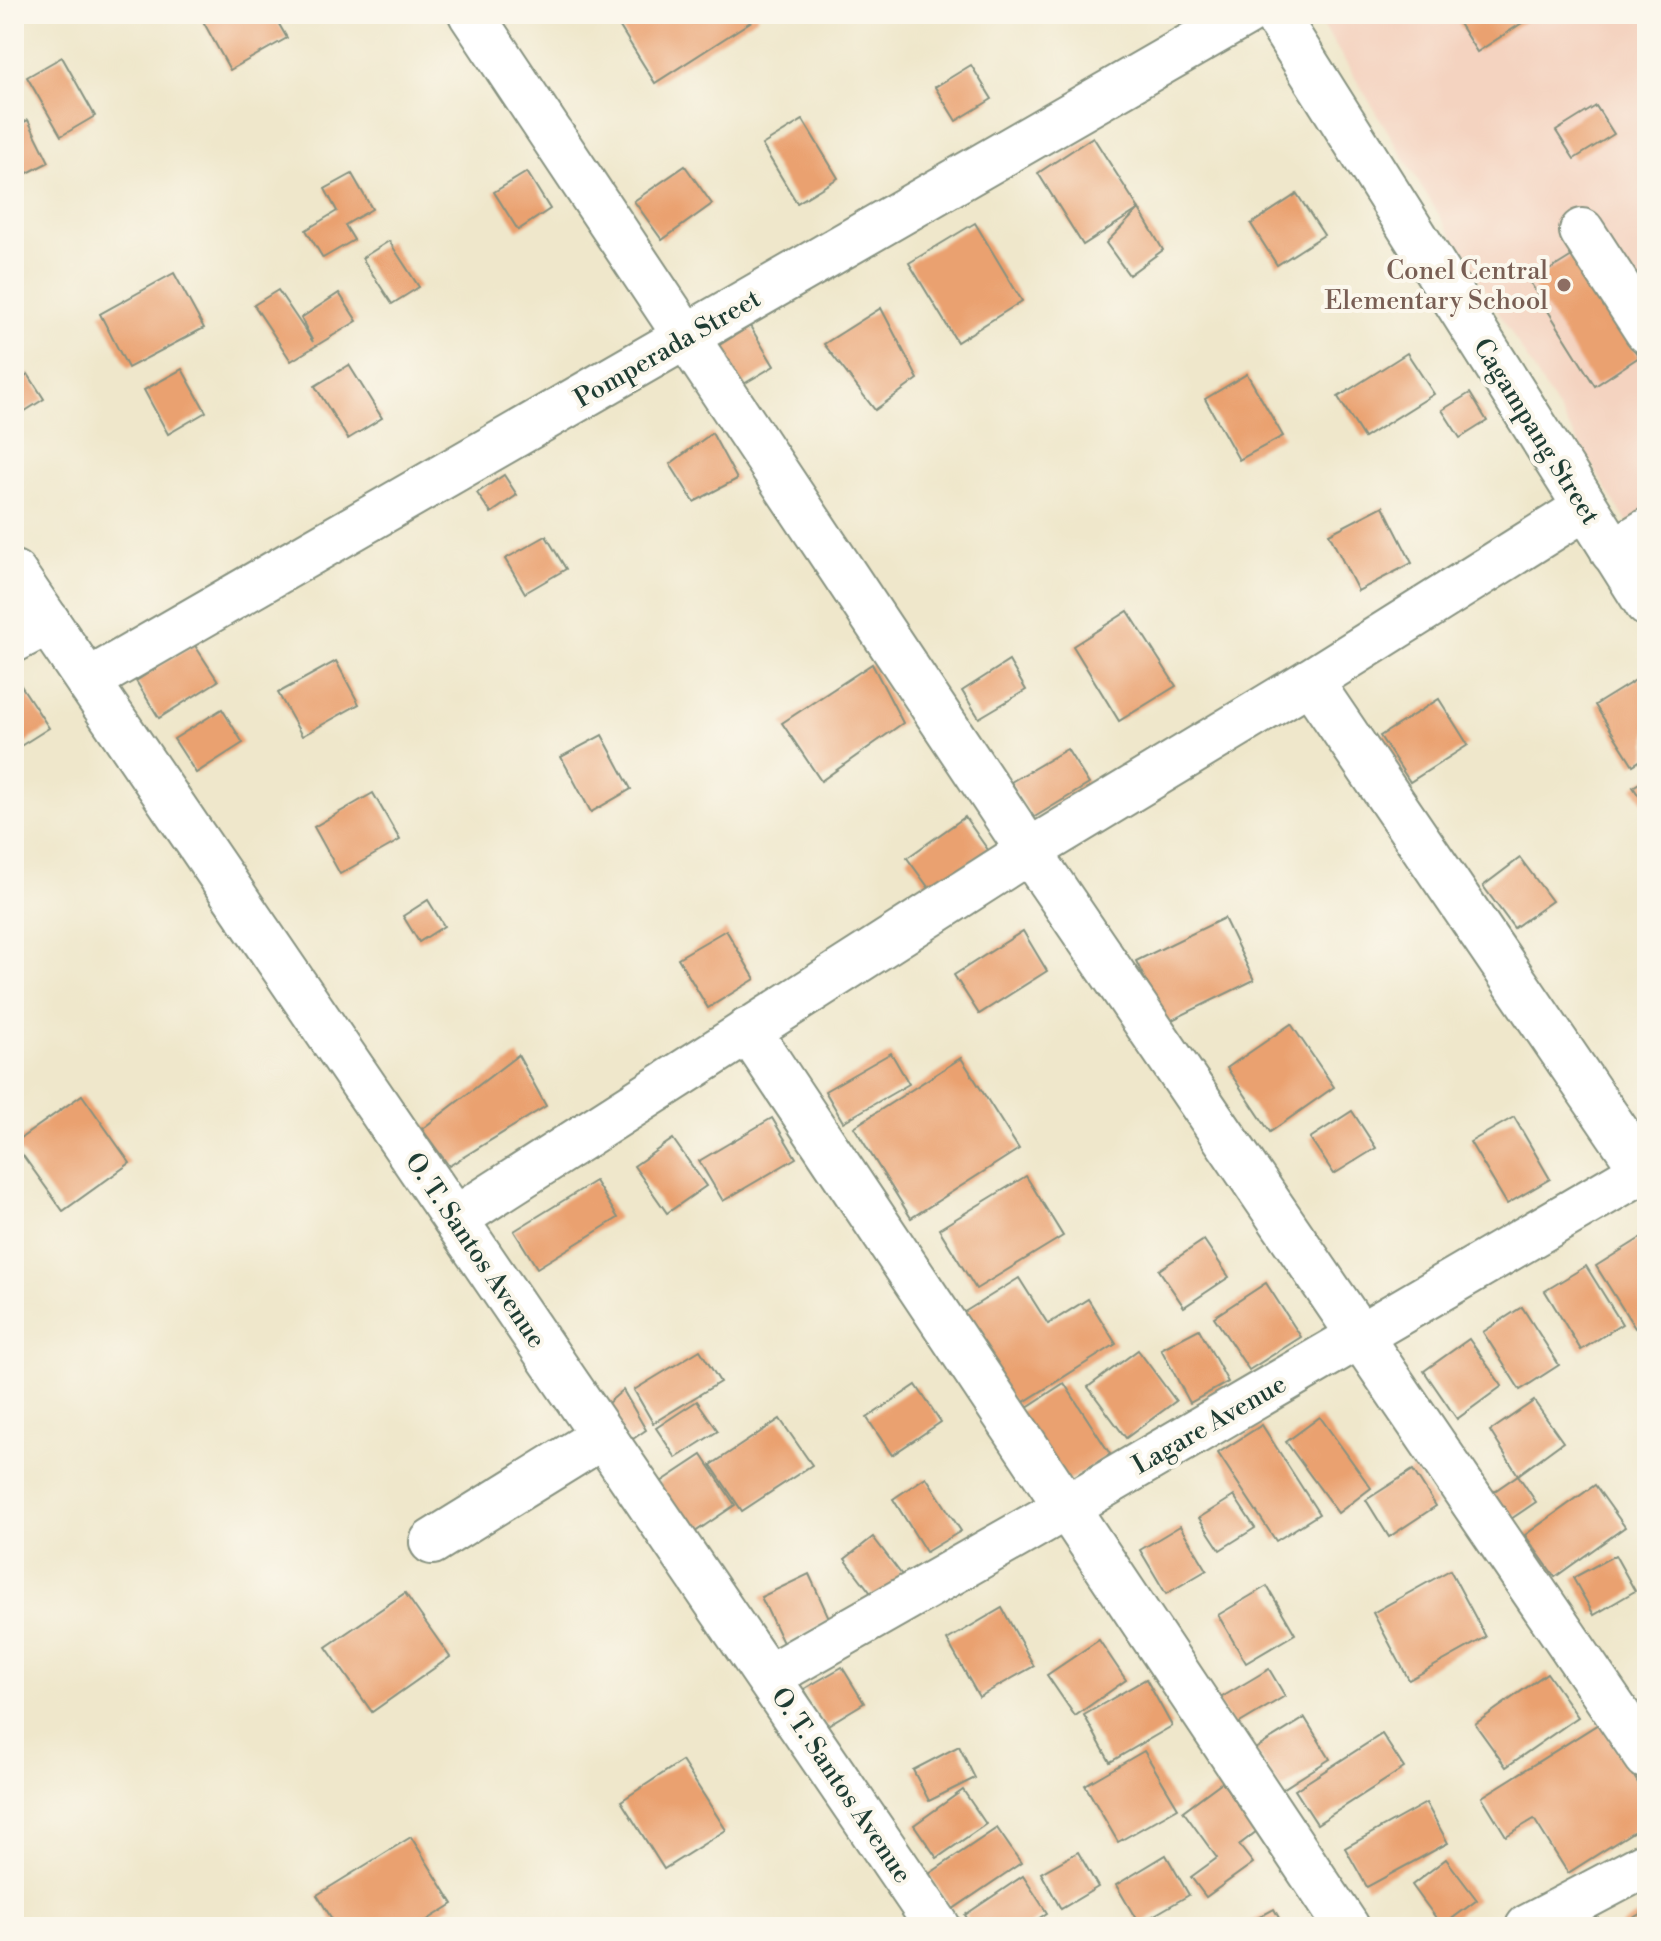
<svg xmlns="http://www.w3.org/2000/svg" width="1661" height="1941" font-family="'Libre Bodoni',serif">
  <rect width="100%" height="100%" fill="#fbf7ec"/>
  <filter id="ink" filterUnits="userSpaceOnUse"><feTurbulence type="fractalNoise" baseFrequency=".0125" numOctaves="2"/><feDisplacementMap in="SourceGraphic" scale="16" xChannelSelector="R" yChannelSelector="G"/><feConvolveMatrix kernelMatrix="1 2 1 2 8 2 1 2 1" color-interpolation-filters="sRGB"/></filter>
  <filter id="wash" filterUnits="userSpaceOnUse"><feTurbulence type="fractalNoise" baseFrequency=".006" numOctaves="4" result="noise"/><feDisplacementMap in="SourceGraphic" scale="32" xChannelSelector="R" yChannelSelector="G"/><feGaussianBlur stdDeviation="1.8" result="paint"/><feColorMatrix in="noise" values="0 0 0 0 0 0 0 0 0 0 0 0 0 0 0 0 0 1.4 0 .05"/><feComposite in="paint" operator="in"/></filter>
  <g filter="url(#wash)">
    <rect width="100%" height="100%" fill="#efe7cb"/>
    <!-- built -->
    <polygon fill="#f4d3c0" points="1316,14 1647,14 1647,555"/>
    <g id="blocks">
      <!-- building -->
      <g fill="#eaa16f">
        <polygon points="199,14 273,14 287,38 230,70"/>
        <polygon points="641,14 756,14 758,17 655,83 620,27"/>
        <polygon points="1453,14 1536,14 1477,52"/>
        <polygon points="62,57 95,116 61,136 27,77"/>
        <polygon points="971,65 992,99 956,121 935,87"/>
        <polygon points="1596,106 1614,134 1574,159 1556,131"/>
        <polygon points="28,120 49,162 14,180 14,127"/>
        <polygon points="803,120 838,178 797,203 762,145"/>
        <polygon points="1093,137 1139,209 1083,245 1038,173"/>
        <polygon points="685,166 712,204 662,240 634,201"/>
        <polygon points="527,172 550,209 518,230 494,192"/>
        <polygon points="352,174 372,209 345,225 354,240 323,258 306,230 337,211 325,189"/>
        <polygon points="1297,194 1324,235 1277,265 1251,224"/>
        <polygon points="1139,209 1163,250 1129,275 1106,243"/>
        <polygon points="975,223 1022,301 957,342 909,263"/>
        <polygon points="389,241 419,287 392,304 362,258"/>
        <polygon points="1572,256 1639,357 1595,386 1530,282"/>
        <polygon points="174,273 204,328 128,368 100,314"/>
        <polygon points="278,290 313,342 301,318 339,293 357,321 291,361 254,305"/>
        <polygon points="881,308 918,379 875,410 824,344"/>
        <polygon points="750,326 774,366 742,385 718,346"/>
        <polygon points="1407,353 1434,394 1364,438 1338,397"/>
        <polygon points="349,365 382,418 348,439 315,386"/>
        <polygon points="182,369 206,412 168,434 144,390"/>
        <polygon points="28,374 44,399 14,418 14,384"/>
        <polygon points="1247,374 1283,436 1239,460 1205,399"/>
        <polygon points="1470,393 1487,421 1460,438 1442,410"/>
        <polygon points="712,433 737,479 694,502 670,464"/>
        <polygon points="504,475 517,495 491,513 477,493"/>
        <polygon points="1383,506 1412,563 1358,591 1329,534"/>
        <polygon points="546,536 566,569 525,593 505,559"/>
        <polygon points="1128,611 1176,686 1119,721 1073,646"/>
        <polygon points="194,644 218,681 159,718 136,681"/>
        <polygon points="336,661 359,704 302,736 278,693"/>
        <polygon points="1009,661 1026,690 979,718 962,691"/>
        <polygon points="872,664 903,723 821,781 782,723"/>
        <polygon points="1647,673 1647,756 1633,765 1595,705"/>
        <polygon points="16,678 49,728 19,747 14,740 14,679"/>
        <polygon points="1439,699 1468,745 1410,782 1380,736"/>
        <polygon points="222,709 243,743 196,773 174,739"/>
        <polygon points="602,735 631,789 591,812 561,757"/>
        <polygon points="1067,749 1089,784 1033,818 1011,782"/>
        <polygon points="1647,778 1647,808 1633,787"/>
        <polygon points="373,793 400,840 340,874 314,827"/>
        <polygon points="965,817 988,850 931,891 907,858"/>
        <polygon points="1520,858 1552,901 1514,928 1483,886"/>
        <polygon points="428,900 444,926 419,942 403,916"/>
        <polygon points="1224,918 1254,980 1166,1023 1136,961"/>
        <polygon points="726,930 755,979 708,1008 678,958"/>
        <polygon points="1023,931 1047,971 979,1014 954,975"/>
        <polygon points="1291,1024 1334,1087 1270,1132 1227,1068"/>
        <polygon points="891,1053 909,1084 843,1122 825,1091"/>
        <polygon points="518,1055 546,1106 449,1166 422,1129"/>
        <polygon points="961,1058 1019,1149 911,1218 854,1127"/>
        <polygon points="82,1095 130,1163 63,1211 14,1143"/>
        <polygon points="1352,1111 1376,1148 1334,1174 1310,1138"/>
        <polygon points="1514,1117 1550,1179 1507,1204 1470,1142"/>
        <polygon points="772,1118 796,1158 723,1201 699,1161"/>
        <polygon points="673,1139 706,1186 667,1213 634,1166"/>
        <polygon points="1026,1176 1063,1236 976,1289 939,1229"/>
        <polygon points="595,1181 618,1218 537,1268 514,1231"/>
        <polygon points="1647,1234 1647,1320 1635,1328 1596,1266"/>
        <polygon points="1204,1240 1229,1277 1184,1307 1159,1270"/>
        <polygon points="1586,1266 1622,1324 1581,1350 1545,1291"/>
        <polygon points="1019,1278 1048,1324 1088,1299 1116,1344 1016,1407 958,1316"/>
        <polygon points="1266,1283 1301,1337 1249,1370 1214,1317"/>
        <polygon points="1522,1307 1559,1365 1520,1390 1483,1332"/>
        <polygon points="1199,1329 1228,1382 1190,1403 1161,1349"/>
        <polygon points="1469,1339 1502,1386 1457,1419 1424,1371"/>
        <polygon points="700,1350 720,1382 653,1423 634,1390"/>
        <polygon points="1138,1350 1176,1401 1126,1438 1088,1387"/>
        <polygon points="1064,1383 1110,1454 1060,1486 1015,1415"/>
        <polygon points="916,1385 941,1422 892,1455 867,1418"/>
        <polygon points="623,1390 646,1430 630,1441 601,1409"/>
        <polygon points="697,1401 718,1431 676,1458 656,1428"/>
        <polygon points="1534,1401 1563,1442 1518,1475 1490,1431"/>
        <polygon points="1320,1417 1371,1488 1338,1513 1286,1442"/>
        <polygon points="780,1419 812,1465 742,1511 711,1465"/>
        <polygon points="1262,1425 1319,1514 1276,1541 1218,1453"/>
        <polygon points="702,1455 735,1505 692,1534 658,1484"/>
        <polygon points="1413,1470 1436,1506 1389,1537 1366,1500"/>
        <polygon points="1518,1475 1536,1502 1508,1521 1489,1495"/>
        <polygon points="926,1477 961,1531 926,1552 893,1499"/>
        <polygon points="1595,1485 1625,1527 1555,1577 1525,1535"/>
        <polygon points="1234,1496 1255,1528 1220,1550 1199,1518"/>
        <polygon points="1180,1526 1207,1570 1166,1594 1140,1550"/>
        <polygon points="873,1537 905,1579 877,1601 845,1559"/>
        <polygon points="1615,1555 1635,1591 1594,1615 1573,1578"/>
        <polygon points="1450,1570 1486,1637 1409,1680 1373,1613"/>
        <polygon points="809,1574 830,1620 783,1643 761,1597"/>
        <polygon points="1267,1586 1295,1634 1246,1663 1218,1615"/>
        <polygon points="405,1593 450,1657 372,1712 326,1647"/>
        <polygon points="1002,1608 1034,1666 979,1697 947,1640"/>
        <polygon points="1099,1640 1126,1680 1075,1716 1047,1675"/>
        <polygon points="842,1667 864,1703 826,1726 804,1689"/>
        <polygon points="1269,1669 1285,1696 1233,1727 1217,1700"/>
        <polygon points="1547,1673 1578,1717 1506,1767 1475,1724"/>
        <polygon points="1146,1679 1172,1726 1110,1762 1084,1715"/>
        <polygon points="1305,1718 1330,1759 1281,1790 1255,1749"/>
        <polygon points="1600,1723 1647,1797 1647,1823 1568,1873 1534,1819 1506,1836 1482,1797"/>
        <polygon points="1382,1734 1404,1768 1317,1824 1295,1790"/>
        <polygon points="959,1746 975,1778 929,1801 913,1770"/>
        <polygon points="1144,1751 1178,1808 1118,1842 1085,1785"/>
        <polygon points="682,1761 726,1830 664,1869 621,1801"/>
        <polygon points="1222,1782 1257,1831 1239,1845 1253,1863 1206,1897 1191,1877 1217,1858 1183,1811"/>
        <polygon points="963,1790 986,1824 937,1858 914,1825"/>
        <polygon points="1426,1803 1448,1843 1367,1887 1345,1848"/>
        <polygon points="997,1828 1021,1863 953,1909 929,1874"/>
        <polygon points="411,1837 453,1904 416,1927 337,1927 317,1895"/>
        <polygon points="1078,1852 1098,1887 1061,1909 1041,1873"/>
        <polygon points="1166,1855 1189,1895 1139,1924 1116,1885"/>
        <polygon points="1446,1859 1477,1900 1442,1926 1412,1885"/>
        <polygon points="1023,1876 1047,1913 1026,1927 973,1927 965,1915"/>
        <polygon points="1274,1909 1284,1927 1241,1927"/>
        <polygon points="1647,1910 1647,1927 1622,1927 1621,1925"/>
      </g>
    </g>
  </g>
  <g filter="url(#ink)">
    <use href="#blocks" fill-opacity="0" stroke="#879280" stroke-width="2"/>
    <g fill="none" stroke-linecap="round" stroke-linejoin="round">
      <defs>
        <g id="minor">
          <polyline points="471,14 1029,851 1647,1757"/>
          <polyline points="1275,14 1647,604"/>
          <polyline points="1582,231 1647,331"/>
          <polyline points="1613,552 1647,531"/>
          <polyline points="14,573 938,1927"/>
          <polyline points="14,640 48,622"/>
          <polyline points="88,681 1246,14"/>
          <polyline points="1310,681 1647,1176"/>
          <polyline points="748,1030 1347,1927"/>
          <polyline points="455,1219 1029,851 1310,681 1585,508"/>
          <polyline points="432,1542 603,1436"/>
          <polyline points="768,1677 1067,1507 1647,1168"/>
          <polyline points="1528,1927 1647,1864"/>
        </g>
      </defs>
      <!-- minor casing -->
      <use href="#minor" stroke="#879280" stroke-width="48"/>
      <!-- minor -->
      <use href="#minor" stroke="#fff" stroke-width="44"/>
    </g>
  </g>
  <!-- markers -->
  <circle fill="#8d6e63" stroke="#fbf7ec" stroke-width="3" cx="1564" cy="285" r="8"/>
  <g text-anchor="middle" stroke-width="8" stroke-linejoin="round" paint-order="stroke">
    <!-- education labels -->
    <g font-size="26" fill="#785e54" stroke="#fbf7ec" text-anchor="end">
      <text x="1548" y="279">Conel Central<tspan x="1548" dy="30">Elementary School</tspan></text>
    </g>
    <!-- street labels -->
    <g font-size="26" fill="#1f3d34" stroke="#fbf7ec">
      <text transform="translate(667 348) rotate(-30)" y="9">Pomperada Street</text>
      <text transform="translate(1537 431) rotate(58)" y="9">Cagampang Street</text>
      <text transform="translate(476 1250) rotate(56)" y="9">O. T. Santos Avenue</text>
      <text transform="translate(1209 1424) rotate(-30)" y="9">Lagare Avenue</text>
      <text transform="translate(842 1785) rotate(56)" y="9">O. T. Santos Avenue</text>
    </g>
  </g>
  <!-- margin -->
  <rect width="1661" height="1941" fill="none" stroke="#fbf7ec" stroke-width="48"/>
</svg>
